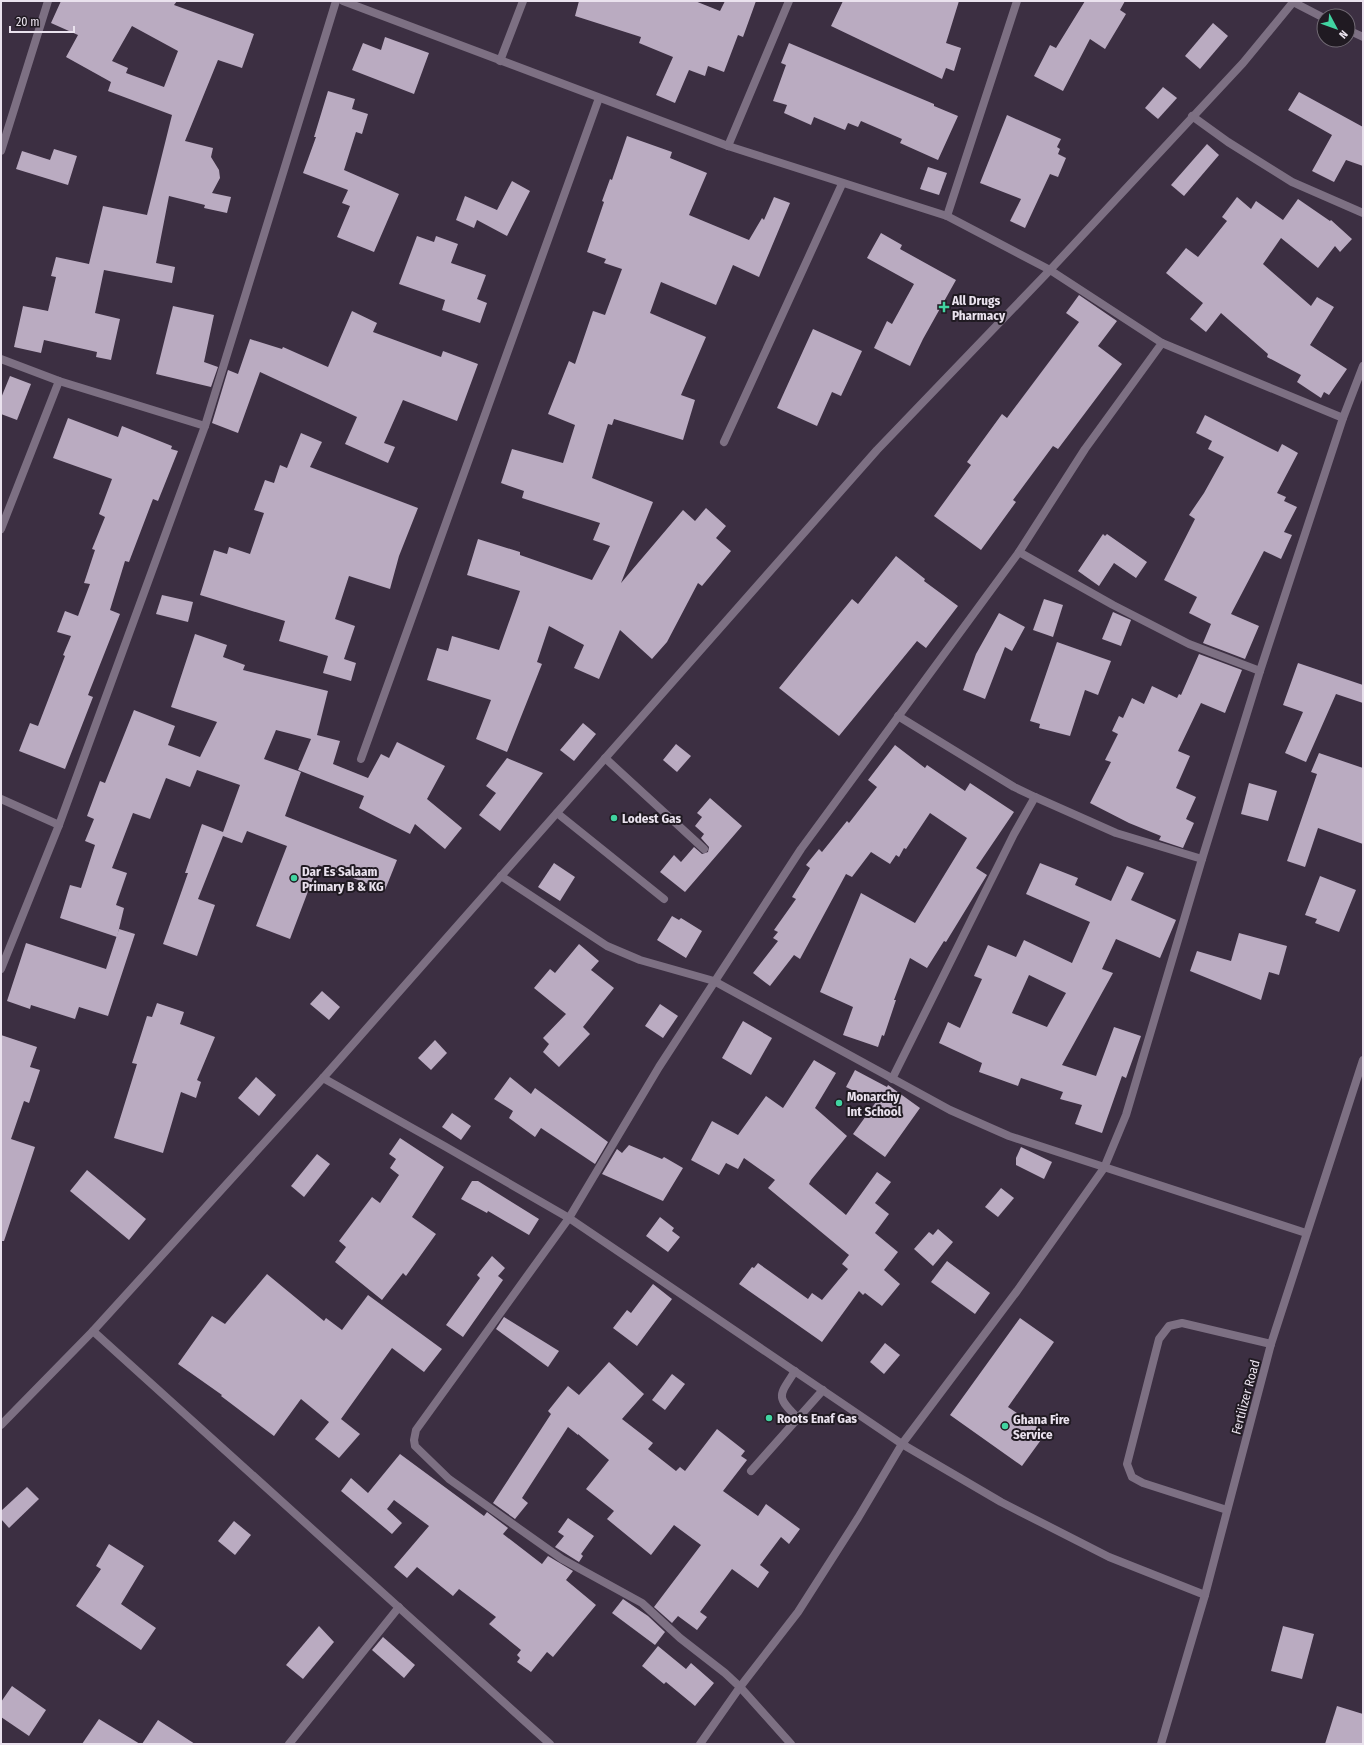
<svg xmlns="http://www.w3.org/2000/svg" width="1364" height="1745" font-family="'Fira Sans Condensed',sans-serif">
  <rect width="100%" height="100%" fill="#3c2f42"/>
  <!-- building -->
  <g fill="#baabc1" fill-rule="evenodd">
    <path d="M61,1H177L174,5L254,34L242,68L218,60L185,141L213,148L211,157L219,170L220,178L212,193L231,197L227,213L204,208L205,205L169,196L156,263L175,267L172,283L104,270L95,313L120,319L111,360L96,357L97,352L44,340L41,353L14,347L23,306L48,311L56,277L51,276L56,257L89,264L103,206L147,215L172,115L108,91L111,82L66,57L78,35L51,23ZM132,26L178,51L164,87L126,73L128,68L112,61Z"/>
    <polygon points="579,1 695,1 720,11 725,1 756,1 743,37 738,35 724,72 708,66 705,76 689,70 675,103 656,95 673,57 639,43 641,37 575,16"/>
    <polygon points="843,1 959,1 946,43 961,48 954,71 946,68 942,79 831,26"/>
    <polygon points="1085,1 1125,1 1120,10 1126,14 1105,49 1090,39 1063,91 1034,76 1050,45 1056,48"/>
    <polygon points="1213,23 1228,36 1200,69 1185,56"/>
    <polygon points="385,37 429,53 414,94 352,70 363,43 381,50"/>
    <polygon points="789,43 934,104 934,106 958,116 938,160 900,143 902,139 861,121 858,127 848,123 845,130 814,117 811,125 784,113 787,105 773,101 786,65 781,63"/>
    <polygon points="1163,87 1177,98 1158,119 1145,108"/>
    <polygon points="328,91 355,99 352,109 368,114 362,134 356,132 344,170 399,194 374,252 337,237 350,206 342,203 348,190 303,173 316,137 314,137"/>
    <polygon points="1299,92 1363,127 1363,166 1346,160 1334,182 1312,171 1332,135 1288,110"/>
    <polygon points="1007,115 1061,139 1057,147 1060,149 1058,154 1066,158 1058,177 1050,174 1025,228 1010,221 1021,199 980,183"/>
    <polygon points="627,136 672,152 670,158 707,173 689,215 749,240 762,218 764,220 774,197 790,203 759,277 733,265 716,305 661,282 650,313 706,337 681,395 695,400 683,440 614,419 612,425 608,424 592,478 653,502 621,583 683,510 695,521 706,508 726,526 716,538 731,551 702,586 698,583 667,642 652,659 620,630 599,679 574,668 584,645 549,626 537,662 542,664 507,752 476,739 491,700 427,680 437,648 448,651 452,636 499,650 520,591 467,575 478,539 520,552 520,555 592,580 610,546 593,540 600,523 522,498 524,491 501,483 512,449 563,463 575,425 548,414 569,361 575,364 593,311 605,315 622,269 604,263 606,259 587,252 604,202 602,201 610,179 612,180"/>
    <polygon points="1207,144 1219,155 1184,196 1171,185"/>
    <polygon points="54,149 77,156 68,185 16,169 22,151 50,160"/>
    <polygon points="928,167 947,173 939,195 920,189"/>
    <polygon points="512,181 530,191 507,236 477,220 474,228 456,220 465,196 497,210"/>
    <polygon points="1237,197 1251,209 1256,201 1283,220 1298,199 1330,221 1331,220 1352,239 1340,252 1335,246 1318,268 1281,238 1263,264 1311,306 1317,297 1334,307 1310,345 1347,369 1329,395 1324,392 1321,398 1297,382 1301,375 1267,357 1268,354 1221,313 1206,332 1190,319 1203,303 1166,273 1186,248 1198,257 1227,221 1222,217"/>
    <polygon points="881,233 902,245 900,249 956,280 923,339 910,366 874,348 887,321 892,324 914,284 867,258"/>
    <polygon points="417,236 434,242 436,236 458,244 451,263 486,275 477,299 487,303 480,323 442,310 445,300 399,284"/>
    <polygon points="1079,295 1117,321 1098,346 1122,364 1058,449 1053,446 1013,500 1016,502 981,550 934,516 971,465 967,462 1002,414 1007,418 1079,322 1066,313"/>
    <polygon points="173,306 214,315 204,362 218,367 211,387 156,374"/>
    <polygon points="352,311 377,323 373,332 441,357 443,351 478,364 457,421 403,400 384,443 395,447 388,463 345,444 357,417 260,372 238,433 212,423 228,370 238,374 250,339 282,349 283,347 328,367"/>
    <polygon points="813,329 862,351 841,396 832,392 817,426 777,408"/>
    <polygon points="10,376 31,384 17,420 1,414 1,398"/>
    <polygon points="1205,415 1278,452 1282,444 1298,453 1277,493 1286,497 1284,501 1297,507 1284,532 1292,535 1281,559 1264,551 1231,614 1259,626 1245,659 1203,643 1211,624 1189,613 1197,597 1164,580 1195,519 1189,515 1204,493 1224,457 1208,449 1212,441 1196,433"/>
    <polygon points="68,418 118,437 122,426 172,446 171,449 178,451 158,501 153,499 129,562 125,561 110,610 120,614 88,695 93,697 65,769 19,751 30,723 38,726 65,656 63,655 71,636 57,632 65,611 78,616 90,584 84,583 95,550 92,549 105,517 99,514 112,479 53,458"/>
    <polygon points="301,433 322,442 310,467 418,508 399,556 390,589 349,576 335,619 355,626 344,659 356,663 351,681 323,673 328,656 279,641 285,621 200,595 214,550 227,554 229,547 250,554 264,513 254,510 265,480 274,483 280,465 287,468"/>
    <polygon points="1103,534 1105,536 1107,534 1147,562 1136,578 1114,563 1099,586 1078,571"/>
    <polygon points="896,556 925,579 924,581 958,606 926,648 917,641 839,736 779,688 852,599 858,604"/>
    <polygon points="162,595 193,602 188,622 156,614"/>
    <polygon points="1044,599 1063,605 1053,637 1033,630"/>
    <polygon points="1113,612 1131,620 1121,646 1102,639"/>
    <polygon points="999,613 1025,627 1012,651 1005,647 985,699 963,690 976,654"/>
    <polygon points="195,634 227,645 223,657 245,665 243,670 328,691 317,735 340,741 333,764 368,778 381,754 389,758 397,742 445,766 427,799 462,828 445,849 415,824 410,834 359,808 364,796 298,770 311,739 276,730 264,759 301,772 285,816 397,860 385,890 318,865 290,939 256,926 287,846 247,831 242,843 223,836 198,899 215,905 197,956 163,944 188,873 185,873 202,824 223,832 240,785 197,770 190,787 166,778 150,819 133,813 112,868 127,873 116,905 124,908 117,937 60,918 70,885 81,888 95,845 85,841 94,819 87,816 100,781 105,783 134,710 175,726 168,745 200,757 217,722 171,707"/>
    <polygon points="1057,642 1111,661 1098,695 1085,690 1070,736 1039,728 1040,724 1030,721"/>
    <polygon points="1199,654 1242,670 1225,713 1201,703 1178,751 1190,756 1176,788 1196,797 1186,819 1194,823 1183,848 1159,840 1161,836 1129,823 1090,803 1111,762 1105,760 1118,734 1112,731 1119,716 1123,718 1132,698 1144,704 1152,686 1177,698 1179,694 1181,695"/>
    <polygon points="1298,663 1363,685 1363,703 1336,694 1306,762 1285,753 1303,712 1283,705"/>
    <polygon points="583,723 596,734 574,761 560,750"/>
    <polygon points="676,744 691,756 677,772 663,760"/>
    <polygon points="895,745 925,768 927,765 965,791 970,783 1014,812 976,868 987,875 946,942 944,941 927,968 910,958 894,1000 896,1000 884,1036 882,1035 878,1047 843,1035 853,1007 820,992 861,893 915,923 967,838 930,813 906,849 904,848 899,857 896,855 890,864 871,852 852,877 846,874 800,959 794,955 770,986 753,973 778,941 773,938 778,932 774,930 796,899 792,897 810,868 806,865 819,849 822,852 847,821 849,823 877,787 868,780"/>
    <polygon points="1319,753 1363,768 1363,844 1318,828 1305,867 1287,861 1317,774 1311,772"/>
    <polygon points="507,758 543,773 500,831 479,815 496,793 486,786"/>
    <polygon points="1249,783 1277,791 1268,821 1241,814"/>
    <polygon points="710,798 742,826 685,892 660,872 674,855 681,862 694,847 702,854 708,852 709,847 701,838 704,834 695,826 702,817 697,813"/>
    <polygon points="554,863 575,877 560,901 538,887"/>
    <path d="M1040,863L1078,878L1075,885L1111,901L1127,866L1144,873L1131,900L1176,920L1160,958L1116,939L1102,969L1113,973L1062,1065L1096,1076L1114,1027L1141,1036L1126,1078L1122,1076L1102,1133L1075,1124L1082,1105L1060,1099L1063,1092L1021,1078L1018,1086L979,1072L982,1063L939,1043L948,1022L960,1028L982,979L974,976L988,945L1016,957L1024,940L1072,963L1090,922L1026,894ZM1029,975L1066,993L1047,1027L1012,1013Z"/>
    <polygon points="1320,876 1356,890 1339,932 1315,923 1317,919 1305,915"/>
    <polygon points="672,916 679,920 681,918 702,931 686,958 657,940"/>
    <polygon points="119,929 135,934 108,1016 79,1007 75,1019 31,1005 30,1009 7,1001 26,943 106,969"/>
    <polygon points="1239,933 1287,946 1279,975 1269,972 1261,1000 1190,971 1197,951 1231,961"/>
    <polygon points="579,944 599,961 591,970 614,988 583,1027 590,1034 559,1067 543,1052 549,1044 543,1038 566,1014 534,988 550,969 555,973"/>
    <polygon points="322,991 340,1007 329,1020 310,1004"/>
    <polygon points="157,1003 184,1012 180,1024 215,1037 197,1080 201,1082 196,1098 181,1092 163,1153 114,1138 137,1064 132,1063 147,1016 152,1017"/>
    <polygon points="660,1004 678,1016 663,1038 645,1026"/>
    <polygon points="743,1021 772,1038 751,1075 722,1058"/>
    <polygon points="1,1035 37,1047 30,1067 40,1070 29,1103 24,1101 11,1139 35,1147 4,1241 1,1241"/>
    <polygon points="435,1040 447,1053 431,1070 418,1058"/>
    <polygon points="814,1060 836,1073 815,1108 847,1136 811,1180 809,1184 846,1215 877,1172 891,1182 875,1203 889,1214 875,1233 898,1252 884,1270 900,1284 882,1306 865,1293 863,1295 859,1291 822,1342 739,1284 752,1267 754,1268 758,1263 808,1299 812,1293 822,1300 848,1269 842,1264 849,1255 768,1188 775,1180 744,1158 738,1169 726,1163 719,1175 691,1160 712,1121 738,1135 766,1096 783,1108"/>
    <polygon points="855,1070 887,1087 888,1085 920,1108 885,1157 853,1134 876,1102 846,1087"/>
    <polygon points="256,1077 276,1095 259,1116 238,1098"/>
    <polygon points="510,1077 531,1094 535,1088 608,1142 595,1164 541,1128 535,1137 509,1118 513,1111 494,1099"/>
    <polygon points="452,1113 471,1126 461,1140 442,1127"/>
    <polygon points="400,1138 444,1167 412,1217 436,1234 406,1276 403,1273 382,1300 335,1262 346,1247 339,1241 372,1197 380,1203 399,1175 390,1168 396,1159 389,1154"/>
    <polygon points="629,1145 662,1159 664,1157 683,1168 663,1201 602,1174 617,1149 622,1153"/>
    <polygon points="1021,1147 1052,1162 1044,1179 1016,1165 1016,1158"/>
    <polygon points="317,1154 330,1164 304,1197 291,1186"/>
    <polygon points="87,1170 146,1219 129,1240 70,1191"/>
    <polygon points="472,1181 478,1181 539,1219 529,1235 488,1211 487,1213 461,1199"/>
    <polygon points="1001,1188 1014,1198 998,1217 985,1207"/>
    <polygon points="660,1217 674,1228 672,1231 680,1237 668,1252 646,1236"/>
    <polygon points="938,1229 953,1242 933,1266 914,1249 929,1232 933,1235"/>
    <polygon points="492,1256 505,1268 498,1276 503,1280 463,1337 446,1325 480,1278 477,1275"/>
    <polygon points="947,1261 990,1293 975,1314 931,1282"/>
    <polygon points="267,1274 324,1321 326,1318 342,1330 368,1295 442,1349 424,1372 392,1348 341,1419 360,1434 339,1458 315,1439 329,1422 301,1399 274,1436 221,1396 222,1395 178,1364 212,1316 225,1324"/>
    <polygon points="653,1284 672,1299 637,1346 613,1328 627,1310 631,1313"/>
    <polygon points="504,1317 559,1351 548,1367 496,1329"/>
    <polygon points="1020,1318 1054,1342 1008,1407 1046,1433 1022,1466 950,1415"/>
    <polygon points="885,1343 900,1355 884,1374 870,1362"/>
    <polygon points="609,1362 644,1394 622,1419 653,1443 648,1449 676,1471 680,1467 685,1471 717,1429 745,1451 741,1456 747,1460 723,1491 758,1516 766,1504 800,1529 789,1544 781,1537 760,1565 769,1572 758,1588 732,1569 700,1612 707,1617 697,1630 678,1616 672,1623 654,1607 701,1545 674,1525 651,1555 607,1519 614,1511 586,1489 609,1460 578,1434 578,1435 568,1427 522,1498 528,1503 515,1519 493,1503 551,1414 548,1411 568,1386 579,1395"/>
    <polygon points="672,1374 685,1384 665,1410 652,1400"/>
    <polygon points="400,1454 484,1516 487,1512 508,1528 503,1534 542,1564 548,1556 573,1571 566,1580 596,1605 553,1657 547,1652 531,1672 517,1662 520,1658 517,1655 521,1650 489,1624 496,1617 459,1589 453,1596 417,1567 407,1578 394,1567 429,1526 394,1500 387,1509 402,1523 392,1534 341,1491 351,1478 368,1493"/>
    <polygon points="27,1487 39,1499 9,1528 1,1519 1,1511"/>
    <polygon points="568,1518 594,1536 581,1554 583,1556 579,1562 555,1547 564,1536 558,1532"/>
    <polygon points="234,1521 251,1535 235,1555 218,1541"/>
    <polygon points="109,1544 144,1566 121,1604 156,1628 141,1650 76,1606 101,1569 96,1566"/>
    <polygon points="623,1599 648,1616 665,1632 655,1645 612,1613"/>
    <polygon points="319,1626 334,1642 303,1679 286,1665"/>
    <polygon points="1283,1626 1314,1634 1302,1679 1271,1671"/>
    <polygon points="383,1637 415,1665 404,1678 372,1650"/>
    <polygon points="658,1646 686,1669 691,1663 714,1683 695,1706 666,1682 664,1684 642,1666"/>
    <polygon points="12,1686 46,1710 29,1736 1,1717 1,1702"/>
    <polygon points="1337,1706 1363,1714 1363,1744 1325,1744"/>
    <polygon points="99,1719 140,1744 82,1744"/>
    <polygon points="158,1720 195,1744 142,1744"/>
  </g>
  <g fill="none" stroke-linecap="round" stroke-linejoin="round">
    <!-- lane -->
    <g stroke="#7d7083" stroke-width="8">
      <polyline points="605,758 704,849"/>
      <polyline points="557,813 664,899"/>
      <path d="M795,1371C779,1396 775,1396 798,1418"/>
      <polyline points="751,1471 823,1390"/>
      <polyline points="1227,1510 1143,1483 1132,1477 1127,1464 1159,1339 1169,1326 1182,1323 1271,1344"/>
    </g>
    <!-- street -->
    <g stroke="#7d7083" stroke-width="8">
      <polyline points="343,1 728,146 947,216 1050,270 1162,343 1085,449 1019,552 801,849 659,1067 569,1218 416,1430 414,1440 415,1446 449,1479 562,1559 642,1603 680,1638 725,1673 740,1687 791,1744"/>
      <polyline points="1293,2 1324,18"/>
      <polyline points="1348,30 1363,37"/>
      <polyline points="500,61 523,1"/>
      <polyline points="1192,116 1228,142 1292,182 1363,213"/>
      <polyline points="728,146 789,1"/>
      <polyline points="1,151 48,1"/>
      <polyline points="947,216 1017,1"/>
      <polyline points="1162,343 1343,418"/>
      <polyline points="1,359 59,381 205,426"/>
      <polyline points="724,442 842,184"/>
      <polyline points="1,529 59,381"/>
      <polyline points="1019,552 1113,605 1189,644 1260,671"/>
      <polyline points="361,759 599,98"/>
      <polyline points="1035,797 1116,833 1202,859"/>
      <polyline points="1,799 59,825"/>
      <polyline points="501,876 607,946 640,960 714,981 950,1110 1009,1136 1306,1233"/>
      <polyline points="1,969 59,825 205,426 336,1"/>
      <polyline points="323,1078 446,1147 569,1218 902,1444 1001,1502 1109,1557 1205,1595"/>
      <polyline points="892,1079 1014,834 1035,797 1014,787 898,716"/>
      <polyline points="93,1331 550,1744"/>
      <polyline points="1,1425 93,1331 323,1078 877,450 1050,270 1243,63 1294,1"/>
      <polyline points="289,1744 399,1607"/>
      <polyline points="700,1744 740,1687 798,1612 858,1518 902,1444 1017,1291 1104,1168 1126,1115 1202,859 1260,671 1343,418 1363,366"/>
      <polyline points="1161,1744 1205,1595 1271,1344 1363,1060"/>
    </g>
  </g>
  <!-- markers -->
  <g fill="#41d4a1" stroke="#201a22" stroke-width="1.5">
    <path d="M942 301h4v4h4v4h-4v4h-4v-4h-4v-4h4z"/>
    <circle cx="614" cy="818" r="4"/>
    <circle cx="294" cy="878" r="4"/>
    <circle cx="839" cy="1103" r="4"/>
    <circle cx="769" cy="1418" r="4"/>
    <circle cx="1005" cy="1426" r="4"/>
  </g>
  <g text-anchor="middle" stroke-width="4" stroke-linejoin="round" paint-order="stroke">
    <!-- poi labels -->
    <g font-size="13" font-weight="bold" fill="#eae2ee" stroke="#201a22" text-anchor="start">
      <text x="952" y="305">All Drugs<tspan x="952" dy="15">Pharmacy</tspan></text>
      <text x="622" y="823">Lodest Gas</text>
      <text x="302" y="876">Dar Es Salaam<tspan x="302" dy="15">Primary B &amp; KG</tspan></text>
      <text x="847" y="1101">Monarchy<tspan x="847" dy="15">Int School</tspan></text>
      <text x="777" y="1423">Roots Enaf Gas</text>
      <text x="1013" y="1424">Ghana Fire<tspan x="1013" dy="15">Service</tspan></text>
    </g>
    <!-- street labels -->
    <g font-size="13" fill="#eae2ee" stroke="#201a22">
      <text transform="translate(1245 1397) rotate(-75)" y="5">Fertilizer Road</text>
    </g>
  </g>
  <!-- border -->
  <rect width="1364" height="1745" fill="none" stroke="#eae2ee" stroke-width="4"/>
  <!-- north arrow -->
  <g transform="translate(1336 28) rotate(131)"><circle r="19" fill="#201a22" stroke="#716a74"/>
  <path d="M0-3L7 15L0 10L-7 15Z" fill="#41d4a1"/>
  <text y="-6" font-size="11" font-weight="bold" text-anchor="middle" fill="#eae2ee">N</text>
  </g>
  <!-- scale -->
  <path d="M10 26v6h64v-6" fill="none" stroke="#eae2ee" stroke-width="2"/>
  <text x="16" y="26" font-size="12" fill="#eae2ee" stroke="#201a22" stroke-width="3" paint-order="stroke">20 m</text>
</svg>
